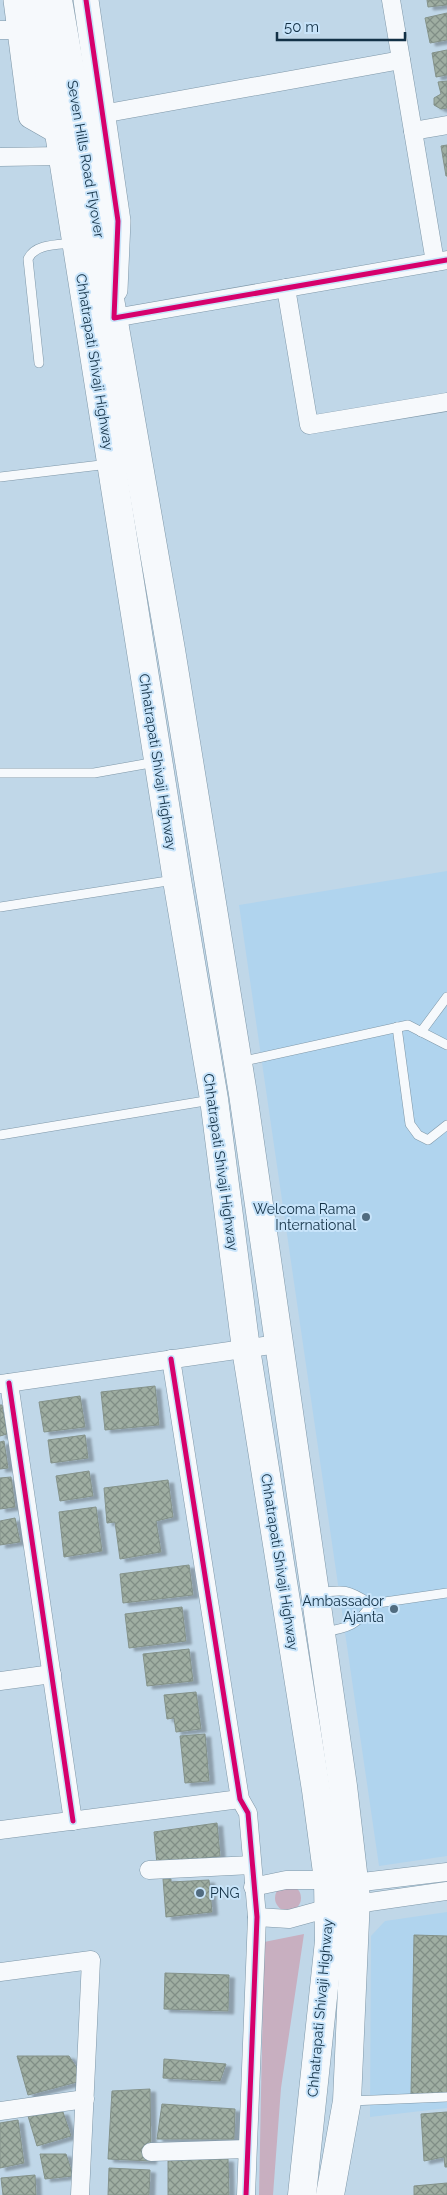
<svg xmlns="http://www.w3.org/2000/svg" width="447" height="2195" font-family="Raleway,sans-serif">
  <defs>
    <pattern id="building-cross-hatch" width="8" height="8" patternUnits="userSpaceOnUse" patternTransform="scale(1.25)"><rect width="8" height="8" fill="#9faea2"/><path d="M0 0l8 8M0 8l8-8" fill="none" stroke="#808e86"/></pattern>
    <filter id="shadow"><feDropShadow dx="5.5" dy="3" stdDeviation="1" flood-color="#0004"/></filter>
  </defs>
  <rect width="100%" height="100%" fill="#c0d7e8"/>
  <!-- built -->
  <g fill="#b0d4ee">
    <polygon points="447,871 447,1856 379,1866 239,905"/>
    <polygon points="447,1912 447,2108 370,2117 371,1936 385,1921"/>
  </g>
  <!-- green -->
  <g fill="#c8afc0">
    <circle cx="288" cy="1898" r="13"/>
    <polygon points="304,1934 281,2088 273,2195 259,2195 264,1942"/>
  </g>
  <!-- building -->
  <g fill="url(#building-cross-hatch)" stroke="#84928a" filter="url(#shadow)">
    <polygon points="427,0 447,0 447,5 428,7"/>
    <polygon points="447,13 447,40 430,43 425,18"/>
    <polygon points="447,50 447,75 436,77 432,53"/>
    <polygon points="447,81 447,108 441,109 434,105 434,98 441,94 438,82"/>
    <polygon points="447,145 447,176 446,176 441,146"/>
    <polygon points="155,1386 159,1425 105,1430 101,1392"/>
    <polygon points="80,1396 85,1427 44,1432 39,1402"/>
    <polygon points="0,1405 2,1405 7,1434 0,1436"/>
    <polygon points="85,1435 88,1458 51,1463 48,1440"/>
    <polygon points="4,1441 8,1468 0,1469 0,1442"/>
    <polygon points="89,1471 93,1496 60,1501 56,1476"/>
    <polygon points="11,1477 15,1507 0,1509 0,1478"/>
    <polygon points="168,1480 173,1517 156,1521 161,1552 120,1559 115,1522 107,1523 104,1488"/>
    <polygon points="96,1507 102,1551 64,1557 59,1512"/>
    <polygon points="15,1518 20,1542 0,1545 0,1521"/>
    <polygon points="189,1565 193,1595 123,1603 120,1574"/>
    <polygon points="182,1607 186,1641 129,1648 125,1614"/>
    <polygon points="189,1649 193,1681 147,1686 143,1654"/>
    <polygon points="196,1692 201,1729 176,1732 174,1718 167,1719 164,1695"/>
    <polygon points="205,1734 209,1781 185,1783 180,1736"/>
    <polygon points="217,1823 220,1856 157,1864 154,1832"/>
    <polygon points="163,1879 171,1879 171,1882 209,1880 212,1912 166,1917"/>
    <polygon points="414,1935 447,1936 447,2095 411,2094"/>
    <polygon points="165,1973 229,1975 228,2011 164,2009"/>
    <polygon points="17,2056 69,2056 85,2080 28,2095"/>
    <polygon points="164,2059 226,2064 220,2081 163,2078"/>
    <polygon points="150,2089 151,2161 108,2159 112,2091"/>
    <polygon points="162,2104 235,2109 234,2139 157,2139"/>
    <polygon points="63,2112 71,2136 37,2146 28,2116"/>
    <polygon points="447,2112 447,2167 445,2167 444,2157 424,2161 421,2114"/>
    <polygon points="18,2120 24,2163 0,2168 0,2123"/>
    <polygon points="40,2154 66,2154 73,2176 45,2179"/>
    <polygon points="228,2159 229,2195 168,2195 168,2160"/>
    <polygon points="109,2168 150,2170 149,2195 108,2195"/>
    <polygon points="35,2175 36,2195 3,2195 1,2178"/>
    <polygon points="447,2183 447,2195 414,2195 414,2186"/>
  </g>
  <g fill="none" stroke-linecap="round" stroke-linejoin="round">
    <defs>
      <g id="lane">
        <path d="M39,363L28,259C35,243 59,245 75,243"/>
        <polyline points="0,477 109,464"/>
        <polyline points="0,773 94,773 156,762"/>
        <polyline points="0,907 174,880"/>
        <polyline points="397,1027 410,1124 418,1135 428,1140 447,1125"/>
        <polyline points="421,1032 447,997"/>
        <polyline points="240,1062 408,1025 447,1045"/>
        <polyline points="0,1135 211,1100"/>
        <path d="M317,1593C344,1589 348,1589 371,1604C358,1625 348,1628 324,1632"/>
        <polyline points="371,1604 447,1593"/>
        <polyline points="350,2101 447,2097"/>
      </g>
      <g id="street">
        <polyline points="391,0 435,262"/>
        <polyline points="0,30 19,30"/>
        <polyline points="102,114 401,60"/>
        <polyline points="413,131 447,125"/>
        <polyline points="0,157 62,156"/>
        <polyline points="286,288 309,425 447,402"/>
        <polyline points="114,318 447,260"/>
        <polyline points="171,1359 240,1799 248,1813 257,1917 246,2195"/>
        <polyline points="9,1383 73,1821"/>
        <polyline points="0,1384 278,1344"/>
        <polyline points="0,1681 52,1674"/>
        <polyline points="0,1830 240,1799"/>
        <polyline points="149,1870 252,1865"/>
        <polyline points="354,1883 447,1872"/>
        <polyline points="253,1887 286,1880 328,1880"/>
        <polyline points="356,1904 447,1891"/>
        <polyline points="257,1917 289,1919 329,1908"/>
        <polyline points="0,1972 91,1960 80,2195"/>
        <polyline points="0,2111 85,2099"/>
        <polyline points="151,2152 247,2149"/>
      </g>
      <g id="secondary">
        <polyline points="16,0 31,116 59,132"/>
        <polyline points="86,0 118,221 115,290"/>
      </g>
      <g id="highway">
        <polyline points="38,0 177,880 214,1099 246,1349 316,1790 328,1880 329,1941 302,2195"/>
        <polyline points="58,0 171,650 243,1094 343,1786 356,1898 347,2101 330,2195"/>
      </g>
    </defs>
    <!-- lane casing -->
    <use href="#lane" stroke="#7e97a8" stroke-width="10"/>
    <!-- street casing -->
    <use href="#street" stroke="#7e97a8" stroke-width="19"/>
    <!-- secondary casing -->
    <use href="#secondary" stroke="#7e97a8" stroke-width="26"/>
    <!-- highway casing -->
    <use href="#highway" stroke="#7e97a8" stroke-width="29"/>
    <!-- lane -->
    <use href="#lane" stroke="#f6f9fc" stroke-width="9"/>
    <!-- street -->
    <use href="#street" stroke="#f6f9fc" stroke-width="18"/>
    <!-- secondary -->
    <use href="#secondary" stroke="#f6f9fc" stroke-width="25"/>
    <!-- highway -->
    <use href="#highway" stroke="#f6f9fc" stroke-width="28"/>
    <defs>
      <g id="cycleway">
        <polyline points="86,0 118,221 114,318 447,260"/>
        <polyline points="171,1359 240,1799 248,1813 257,1917 246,2195"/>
        <polyline points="9,1383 73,1821"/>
      </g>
    </defs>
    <!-- cycleway casing -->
    <use href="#cycleway" stroke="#c8e4fa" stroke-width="8"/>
    <!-- cycleway -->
    <use href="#cycleway" stroke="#d6006c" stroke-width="5"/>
  </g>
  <!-- markers -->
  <g fill="#506b7f" stroke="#c8e4fa" stroke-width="2">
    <circle cx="366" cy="1217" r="5"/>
    <circle cx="394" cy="1609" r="5"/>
    <circle cx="200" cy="1893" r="5"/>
  </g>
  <g text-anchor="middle" stroke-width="4" stroke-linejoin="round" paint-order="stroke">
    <!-- street labels -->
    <g font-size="14" fill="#133146" stroke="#c8e4fa">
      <text transform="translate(86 159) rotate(80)" y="5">Seven Hills Road Flyover</text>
      <text transform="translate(95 362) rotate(81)" y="5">Chhatrapati Shivaji Highway</text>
      <text transform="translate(158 762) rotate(81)" y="5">Chhatrapati Shivaji Highway</text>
      <text transform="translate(221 1162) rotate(82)" y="5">Chhatrapati Shivaji Highway</text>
      <text transform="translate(280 1562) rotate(81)" y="5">Chhatrapati Shivaji Highway</text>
      <text transform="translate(320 2008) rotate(-85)" y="5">Chhatrapati Shivaji Highway</text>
    </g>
    <!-- poi labels -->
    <g font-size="14" fill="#133146" stroke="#c8e4fa" text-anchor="end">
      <text x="356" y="1214">Welcoma Rama<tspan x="356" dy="16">International</tspan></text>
      <text x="384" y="1606">Ambassador<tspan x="384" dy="16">Ajanta</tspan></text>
      <text x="210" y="1898" text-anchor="start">PNG</text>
    </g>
  </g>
  <!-- scale -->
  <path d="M277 32v8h128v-8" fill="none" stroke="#133146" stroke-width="2.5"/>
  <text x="284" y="32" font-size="15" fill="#133146" stroke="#c8e4fa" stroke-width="4" paint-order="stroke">50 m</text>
</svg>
